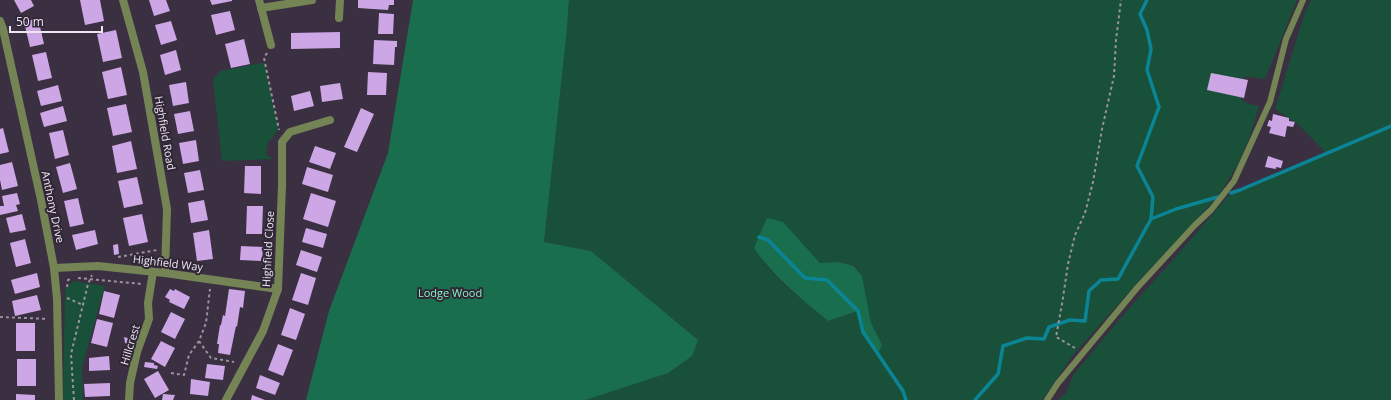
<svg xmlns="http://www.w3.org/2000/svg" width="1391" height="400" font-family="'Open Sans',sans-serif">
  <rect width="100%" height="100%" fill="#3a3041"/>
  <!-- green -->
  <g fill="#195039" fill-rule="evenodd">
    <path d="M569,0H1297L1265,79L1245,76L1241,99L1248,104L1259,106L1250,136L1239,162L1218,197L1147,272L1074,354L1042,400H585L698,340L591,251L544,242L567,29ZM783,222L820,263L839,262L855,266L862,276L871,323L882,345L863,332L858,311L828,321L785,285L765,264Z"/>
    <polygon points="1311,0 1391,0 1391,400 1058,400 1066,393 1073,375 1131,306 1179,253 1231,193 1240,190 1326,153 1299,125 1275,109 1305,12"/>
    <polygon points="261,63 265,63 278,129 272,139 269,139 266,154 273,159 222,161 213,79 221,71"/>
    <polygon points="73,281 105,286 82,367 83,400 63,400 65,290"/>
  </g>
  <!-- forest -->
  <g fill="#196f4d">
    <polygon points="413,0 569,0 567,29 544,242 591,251 698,340 692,356 668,373 585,400 306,400 329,311 388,153"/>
    <path d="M767,218L783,222L820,263L839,262L854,266L862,276L871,323L882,345L877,355L863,332L858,311L828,321C801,298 774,278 754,248Z"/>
  </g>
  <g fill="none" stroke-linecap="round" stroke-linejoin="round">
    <!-- stream -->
    <g stroke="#0b8596" stroke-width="3.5">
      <polyline points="1231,193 1240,190 1391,126"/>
      <polyline points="1151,219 1176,209 1218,197"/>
      <polyline points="759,237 768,240 805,278 827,280 858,311 863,332 903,391 906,400"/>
      <polyline points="975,400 998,374 1003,346 1027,338 1044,339 1049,327 1070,320 1085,321 1089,291 1101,280 1118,279 1151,219 1153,197 1137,166 1159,107 1147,70 1151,49 1147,30 1140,14 1147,0"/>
    </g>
  </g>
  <!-- building -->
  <g fill="#cda6e5">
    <polygon points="14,0 31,0 34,6 21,13"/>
    <polygon points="80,0 100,0 104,21 85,25"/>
    <polygon points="149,0 166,0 170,11 154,16"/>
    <polygon points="210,0 232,0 232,1 212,5"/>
    <polygon points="358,0 394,0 394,5 389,5 388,10 358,8"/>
    <polygon points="230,11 235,30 216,35 211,15"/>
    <polygon points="379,13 394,14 393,34 378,34"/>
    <polygon points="38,18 44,44 30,47 24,22"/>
    <polygon points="171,21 177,40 161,45 155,25"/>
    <polygon points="116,30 122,58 103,62 97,34"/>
    <polygon points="340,32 340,48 291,49 291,33"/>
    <polygon points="244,39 250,64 231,68 225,44"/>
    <polygon points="374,40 397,41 397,47 395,47 394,65 373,64"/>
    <polygon points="176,50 181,70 165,75 160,55"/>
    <polygon points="46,52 52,78 38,81 32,55"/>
    <polygon points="121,67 127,95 108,99 102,72"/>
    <polygon points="368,72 387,73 386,95 367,95"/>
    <polygon points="1211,73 1248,80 1244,98 1207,90"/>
    <polygon points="186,82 189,103 173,106 169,85"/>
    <polygon points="340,83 343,99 322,102 320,86"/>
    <polygon points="58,85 62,101 41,106 37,91"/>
    <polygon points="310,91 314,106 294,111 291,96"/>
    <polygon points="126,104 132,132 113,136 107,108"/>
    <polygon points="63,106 67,121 44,127 40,113"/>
    <polygon points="361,108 374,114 357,152 344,147"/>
    <polygon points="190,111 194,131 178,134 174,114"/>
    <polygon points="1273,114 1289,118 1289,121 1295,122 1293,127 1287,126 1285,137 1269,133 1271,127 1267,126 1269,120 1272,121"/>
    <polygon points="3,128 9,152 0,154 0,129"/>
    <polygon points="63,130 69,155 55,159 49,133"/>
    <polygon points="196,140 199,161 183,164 179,143"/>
    <polygon points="131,141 137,169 117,173 112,146"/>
    <polygon points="315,146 336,153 330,169 309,162"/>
    <polygon points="1268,156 1283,161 1281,168 1276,167 1276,169 1265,167"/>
    <polygon points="12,162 18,186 2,190 0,180 0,165"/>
    <polygon points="70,163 77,189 63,193 56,167"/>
    <polygon points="245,166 261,166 261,194 244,193"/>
    <polygon points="307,167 333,175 328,192 302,184"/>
    <polygon points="200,170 204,190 188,193 184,173"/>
    <polygon points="137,177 143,204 124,208 118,181"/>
    <polygon points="17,193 20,204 16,205 18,211 0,215 0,206 4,206 2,196"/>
    <polygon points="311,193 336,201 328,227 303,219"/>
    <polygon points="78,198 84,224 70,227 64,201"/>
    <polygon points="204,200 208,220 191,223 188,203"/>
    <polygon points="247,206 263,206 262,234 246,234"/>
    <polygon points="22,214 26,230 10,233 6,218"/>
    <polygon points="142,214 148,242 129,246 123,218"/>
    <polygon points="306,228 327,234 323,248 302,242"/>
    <polygon points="95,230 98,244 76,250 72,235"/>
    <polygon points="209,230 213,259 197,261 193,233"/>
    <polygon points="25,239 31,263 16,267 10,243"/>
    <polygon points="118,244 119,254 114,255 113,245"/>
    <polygon points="241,246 263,247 262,261 240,260"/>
    <polygon points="301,250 322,257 317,272 296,265"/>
    <polygon points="37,273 40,287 15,294 11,280"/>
    <polygon points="301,273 316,278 308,305 292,300"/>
    <polygon points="170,289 174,291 175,289 190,297 184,309 169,302 170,300 165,297"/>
    <polygon points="229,289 245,291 243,308 240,307 237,327 236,326 230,355 218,353 219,344 217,344 220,325 221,325 223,315 225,316"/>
    <polygon points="104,291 120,295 114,318 99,314"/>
    <polygon points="37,295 41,310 15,316 12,301"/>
    <polygon points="290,308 305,314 296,340 281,335"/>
    <polygon points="171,312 185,319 175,339 161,332"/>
    <polygon points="97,319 113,323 107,347 91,343"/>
    <rect x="16" y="323" width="19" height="28"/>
    <polygon points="124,337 134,340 132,346 125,343"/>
    <polygon points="161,341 175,348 165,367 151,359"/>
    <polygon points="278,344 293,350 283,376 268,370"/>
    <polygon points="109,356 110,370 89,371 89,358"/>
    <rect x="17" y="359" width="19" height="27"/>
    <polygon points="145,362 154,363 154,365 158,366 157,369 144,367"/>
    <polygon points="207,364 225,366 223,380 205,378"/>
    <polygon points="158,371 169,390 155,398 144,379"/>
    <polygon points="260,375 280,383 275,395 256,388"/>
    <polygon points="191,379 210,382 208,396 190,394"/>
    <polygon points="110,383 110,396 85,397 84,384"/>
    <polygon points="16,394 35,395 35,400 16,400"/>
    <polygon points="163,394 175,395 173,400 162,400"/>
    <polygon points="252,395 265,400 251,400"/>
  </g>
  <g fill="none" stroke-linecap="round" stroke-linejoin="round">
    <!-- path -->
    <g stroke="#9a929f" stroke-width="2" stroke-dasharray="3 3" stroke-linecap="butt">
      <polyline points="267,53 264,58 279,130"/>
      <polyline points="118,257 157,250"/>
      <polyline points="78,278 142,284"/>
      <polyline points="67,287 68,280 72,278"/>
      <polyline points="67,298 83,305"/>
      <polyline points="0,317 48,319"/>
      <polyline points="199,341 211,358 234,362"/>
      <polyline points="1075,348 1056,337 1062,304 1068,264 1075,235 1085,213 1093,182 1102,129 1114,76 1116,40 1121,0"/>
      <polyline points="171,373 184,375 189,355 199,341 206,323 210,289"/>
      <polyline points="74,400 71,354 88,284 92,275"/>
    </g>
    <!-- lane -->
    <polyline stroke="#758455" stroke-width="6" points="1047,400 1058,383 1137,288 1195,225 1211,210 1234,181 1270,102 1286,39 1303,0"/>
    <!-- street -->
    <g stroke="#758455" stroke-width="8">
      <polyline points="123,0 143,72 167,209 165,273"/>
      <polyline points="259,0 271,45"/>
      <polyline points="261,8 312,0"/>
      <polyline points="339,18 340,0"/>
      <polyline points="0,21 3,29 41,200 54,268 57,299 59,400"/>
      <polyline points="54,268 98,266 165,273 278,289"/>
      <polyline points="129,400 130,383 137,352 149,319 148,303 153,272"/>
      <polyline points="226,400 263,331 278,289 282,186 282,142 290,132 330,120"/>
    </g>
  </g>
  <g text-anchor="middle" stroke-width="4" stroke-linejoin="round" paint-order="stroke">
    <!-- street labels -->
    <g font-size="11" fill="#ede6f1" stroke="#302636">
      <text transform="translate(165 133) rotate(80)" y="4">Highfield Road</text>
      <text transform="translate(53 207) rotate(78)" y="4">Anthony Drive</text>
      <text transform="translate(268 249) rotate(-87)" y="4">Highfield Close</text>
      <text transform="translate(168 263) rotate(7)" y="4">Highfield Way</text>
      <text transform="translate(130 345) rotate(-73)" y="4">Hillcrest</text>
    </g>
    <!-- park labels -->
    <g font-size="11" fill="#86f5c1" stroke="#302636">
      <text x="450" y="297">Lodge Wood</text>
    </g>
  </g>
  <!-- scale -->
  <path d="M10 26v6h92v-6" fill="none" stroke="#ede6f1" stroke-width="2"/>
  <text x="16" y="26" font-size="12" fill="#ede6f1" stroke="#302636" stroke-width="3" paint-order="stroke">50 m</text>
</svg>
